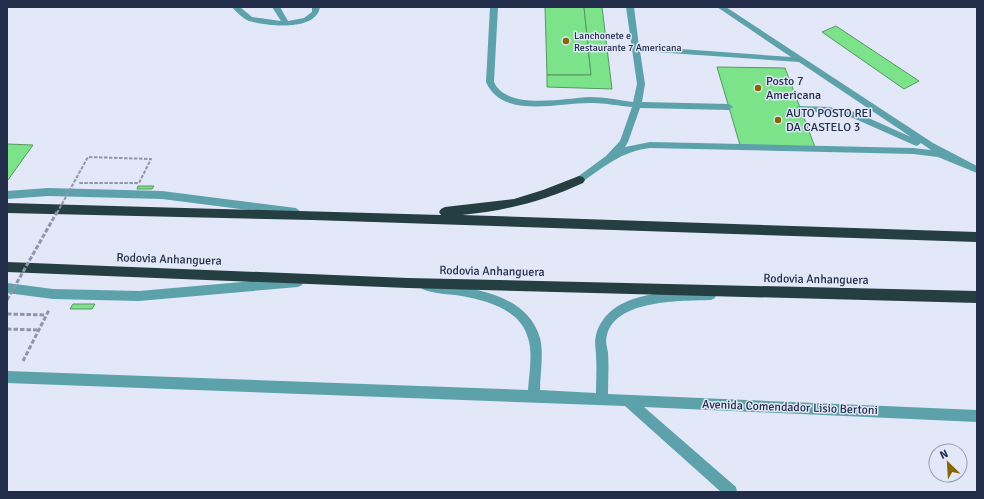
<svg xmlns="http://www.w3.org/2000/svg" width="984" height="499" font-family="Signika,sans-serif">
  <rect width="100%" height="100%" fill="#e2e8f8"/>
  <!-- building -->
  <g fill="#7ce38b" stroke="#579860">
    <polygon points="545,7 584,7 591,75 547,75"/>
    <polygon points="584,7 602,7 612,89 547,87 547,75 591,75"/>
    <polygon points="836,26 919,81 904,89 822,32"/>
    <polygon points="717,67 785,68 815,147 740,145"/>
    <polygon points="7,144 33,145 8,180 7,180"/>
    <polygon points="138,186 154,186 152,189 137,189"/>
    <polygon points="73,304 95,304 92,309 70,309"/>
  </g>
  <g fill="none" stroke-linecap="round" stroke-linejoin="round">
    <!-- path -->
    <g stroke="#8e96ac" stroke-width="3" stroke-dasharray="4.5 2" stroke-linecap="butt">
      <polyline points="7,314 46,315"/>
      <polyline points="7,329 38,330"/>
      <polyline points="23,361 49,310"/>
    </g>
    <!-- service -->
    <g fill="#5da1ab" fill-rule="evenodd">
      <path d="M232,7H240L252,17L281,21L272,7H280L288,21L304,18L312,12V7H320C316,32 267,26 249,21C244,19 236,12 232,7Z"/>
      <path d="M490,7H498L494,82C507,111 565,98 590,97C604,97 619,100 633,102L637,84L626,7H634L639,46L791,57L717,7H726L933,143L977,166V173L938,157L913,154L650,148C622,151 604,167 582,182H576L574,180L576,178L606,156L620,141L632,107C619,106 606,103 592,103C561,102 502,120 486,82ZM640,51L799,62L911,137L855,112L829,107L800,106L797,107V111L829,113L853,118L914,145L917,146L921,143L931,150L913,148L650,142L625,147L628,142L640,108L729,110L733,107L729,104L642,102L645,84Z"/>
      <polygon points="48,188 162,191 296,208 301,212 296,216 162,199 48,196 7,199 7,191"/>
      <polygon points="298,277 302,279 303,282 302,285 298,287 139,301 53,299 7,293 7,283 53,289 139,291"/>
    </g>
    <!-- minor -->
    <path fill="#5da1ab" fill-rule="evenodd" d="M426,281C467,288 526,291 540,338C544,354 540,374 540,390L596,393C596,381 597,368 596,356C596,349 594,341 596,335C609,289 673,292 711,290L715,292L716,295L715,298L711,300C682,301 616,299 607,335C605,341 607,347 608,353C609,367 608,380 608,394L977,410V422L644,407L736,487L737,492H721L625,406L7,383V371L528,390C529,374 533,353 528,338C520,309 487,301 462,296C449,294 435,294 422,289L421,286L422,283Z"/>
    <!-- motorway -->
    <g fill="#253e41" fill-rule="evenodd">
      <path d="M579,176L583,177L585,180L583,183C544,201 505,211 462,215L977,232V242L312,220L7,213V203L441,215L439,212L441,209L445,207L514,199L543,190Z"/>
      <polygon points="7,262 408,278 977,291 977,303 408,288 7,272"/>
    </g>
    <!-- path-bridge-far1 -->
    <polyline stroke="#8e96ac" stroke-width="2" stroke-dasharray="3.5 1.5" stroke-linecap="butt" points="57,213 88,157 151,159 139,183 79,183"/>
    <!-- path-bridge -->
    <polyline stroke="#8e96ac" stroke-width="3" stroke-dasharray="4.5 2" stroke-linecap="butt" points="7,300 57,212"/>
  </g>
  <!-- markers -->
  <g fill="#866600" stroke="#e2e8f8" stroke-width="1.5">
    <circle cx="566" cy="41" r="4"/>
    <circle cx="758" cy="88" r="4"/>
    <circle cx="778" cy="120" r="4"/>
  </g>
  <g text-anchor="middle" stroke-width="3" stroke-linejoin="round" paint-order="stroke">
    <!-- far-poi labels -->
    <g font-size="10" fill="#222d4a" stroke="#e2e8f8" text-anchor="start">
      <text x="574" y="39">Lanchonete e<tspan x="574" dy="12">Restaurante 7 Americana</tspan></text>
    </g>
    <!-- poi labels -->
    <g font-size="12" fill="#222d4a" stroke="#e2e8f8" text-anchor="start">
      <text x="766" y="85">Posto 7<tspan x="766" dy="14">Americana</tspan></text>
      <text x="786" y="117">AUTO POSTO REI<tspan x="786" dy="14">DA CASTELO 3</tspan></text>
    </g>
    <!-- street labels -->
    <g font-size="12" fill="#222d4a" stroke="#e2e8f8">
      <text transform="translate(169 259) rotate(2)" y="4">Rodovia Anhanguera</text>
      <text transform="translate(492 271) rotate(1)" y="4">Rodovia Anhanguera</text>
      <text transform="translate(816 279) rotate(1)" y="4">Rodovia Anhanguera</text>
      <text transform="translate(790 407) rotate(2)" y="4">Avenida Comendador Lisio Bertoni</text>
    </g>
  </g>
  <!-- border -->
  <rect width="984" height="499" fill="none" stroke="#222d4a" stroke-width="16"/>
  <!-- north arrow -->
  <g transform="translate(948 463) rotate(335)"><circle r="19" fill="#e2e8f8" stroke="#959db2"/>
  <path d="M0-3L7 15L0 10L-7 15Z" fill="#866600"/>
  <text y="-6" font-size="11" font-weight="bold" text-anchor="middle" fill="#222d4a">N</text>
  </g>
</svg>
